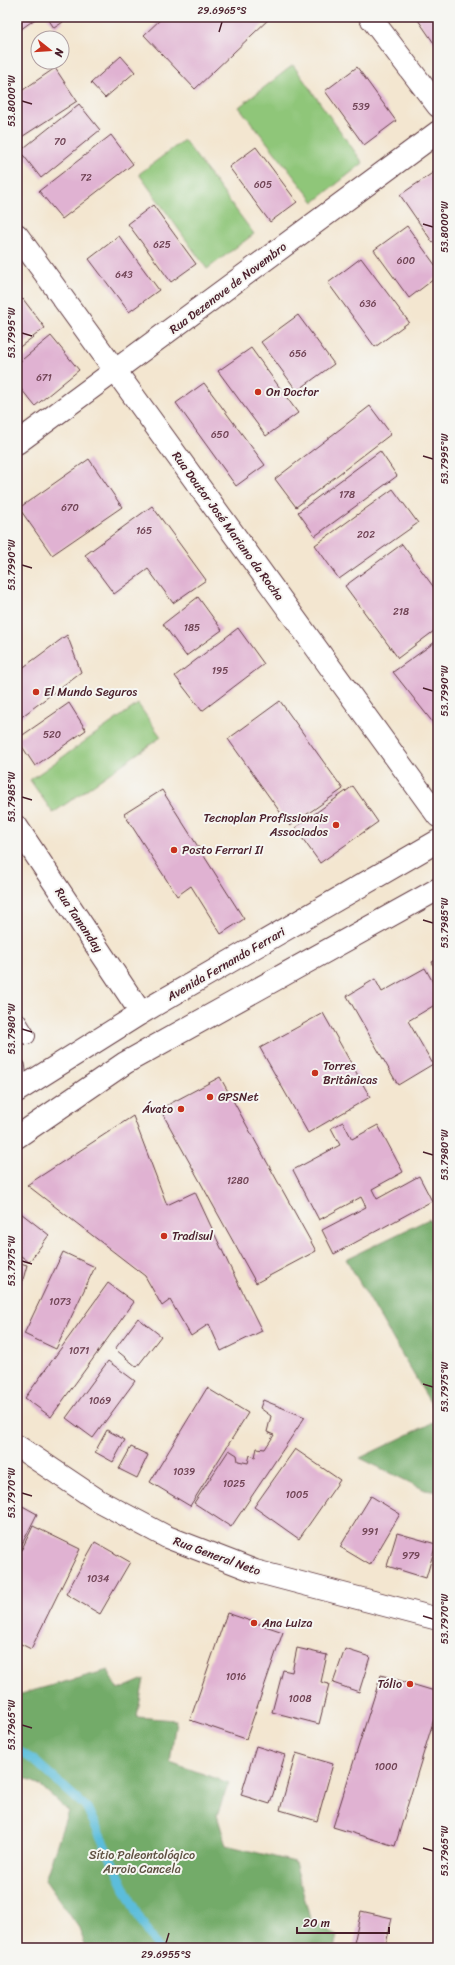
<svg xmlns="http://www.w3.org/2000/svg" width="455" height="1965" font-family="Sriracha,sans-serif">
  <rect width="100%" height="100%" fill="#f6f6f2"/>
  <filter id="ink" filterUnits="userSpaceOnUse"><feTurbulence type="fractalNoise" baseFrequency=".025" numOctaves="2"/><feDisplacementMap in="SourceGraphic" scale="8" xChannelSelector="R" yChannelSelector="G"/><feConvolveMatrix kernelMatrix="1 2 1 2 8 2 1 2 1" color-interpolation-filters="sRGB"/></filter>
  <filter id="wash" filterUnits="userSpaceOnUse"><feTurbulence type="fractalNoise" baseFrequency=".012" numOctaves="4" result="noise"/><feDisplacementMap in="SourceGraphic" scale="16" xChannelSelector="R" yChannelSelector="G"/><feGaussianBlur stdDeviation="0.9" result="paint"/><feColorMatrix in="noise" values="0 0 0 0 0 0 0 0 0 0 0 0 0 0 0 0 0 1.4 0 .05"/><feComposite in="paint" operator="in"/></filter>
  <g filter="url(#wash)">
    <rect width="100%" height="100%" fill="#f3e6d0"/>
    <!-- green -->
    <g fill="#8fc679" stroke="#6c7252">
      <polygon points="293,65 363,163 314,202 239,107"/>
      <polygon points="184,140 254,234 207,269 139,174"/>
      <polygon points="138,704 161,737 53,813 30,780"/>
    </g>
    <!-- forest -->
    <g fill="#73ab69" stroke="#5e654a">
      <polygon points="429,1219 438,1229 438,1416 346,1259"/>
      <polygon points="438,1420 438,1492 425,1490 360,1458"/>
      <polygon points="108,1670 118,1690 144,1679 137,1717 176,1720 170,1762 229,1783 217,1815 226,1845 295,1862 310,1919 337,1936 334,1948 86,1948 79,1928 45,1880 68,1811 40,1785 17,1775 17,1695"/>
    </g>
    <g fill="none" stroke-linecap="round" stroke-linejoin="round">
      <!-- stream -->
      <polyline stroke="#5cbddb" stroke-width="9" points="17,1750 35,1761 87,1808 137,1914 158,1948"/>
    </g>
    <g id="blocks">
      <!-- building -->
      <g fill="#e0b2d2">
        <polygon points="17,17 38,17 17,32"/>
        <polygon points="47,17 59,17 63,22 54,28"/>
        <polygon points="163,17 271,17 195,89 144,35"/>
        <polygon points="416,17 438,17 438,49"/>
        <polygon points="121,56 135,72 105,98 91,83"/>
        <polygon points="357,67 396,121 364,145 325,91"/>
        <polygon points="55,68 77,101 17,140 17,94"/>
        <polygon points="79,104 100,130 41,178 20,151"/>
        <polygon points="111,135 133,164 62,219 39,191"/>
        <polygon points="256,147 297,202 270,222 229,167"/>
        <polygon points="434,172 438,178 438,239 433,243 400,195"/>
        <polygon points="153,205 196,264 171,282 128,224"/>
        <polygon points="407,226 438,269 438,276 409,298 374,250"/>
        <polygon points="119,236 159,290 129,312 89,259"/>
        <polygon points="361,258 409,322 375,347 328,283"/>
        <polygon points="23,299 45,328 17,349 17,303"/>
        <polygon points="298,315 334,364 297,391 261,342"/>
        <polygon points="51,336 79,370 35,406 17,384 17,364"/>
        <polygon points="251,348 298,413 266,436 218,371"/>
        <polygon points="204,383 265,465 236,486 176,403"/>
        <polygon points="370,406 391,434 296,507 275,479"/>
        <polygon points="380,451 397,476 315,536 298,512"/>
        <polygon points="89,459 122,507 52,555 19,508"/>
        <polygon points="393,489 418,523 339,579 315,545"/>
        <polygon points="152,506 206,580 173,603 148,569 114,594 85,555"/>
        <polygon points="402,544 438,593 438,628 398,658 345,586"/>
        <polygon points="198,597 222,630 186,656 163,624"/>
        <polygon points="238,628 264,664 202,711 175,676"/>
        <polygon points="67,635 81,672 20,718 17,712 17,672"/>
        <polygon points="438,640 438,729 393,672"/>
        <polygon points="280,701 343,789 290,826 228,739"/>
        <polygon points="69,703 86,730 35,766 17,739"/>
        <polygon points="353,786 378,822 320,863 295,828"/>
        <polygon points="162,790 244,919 221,934 191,886 177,896 124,814"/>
        <polygon points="438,959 438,974 432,962"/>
        <polygon points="425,968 438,991 438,1003 408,1021 433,1064 398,1085 347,996 375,979 382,992"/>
        <polygon points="323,1013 370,1097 308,1133 260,1048"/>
        <polygon points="220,1077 316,1251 256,1283 160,1109"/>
        <polygon points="133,1116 167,1205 195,1192 229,1265 262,1331 221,1351 209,1324 191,1336 170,1300 162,1306 145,1276 27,1185"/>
        <polygon points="343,1122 352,1139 378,1125 403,1172 372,1189 377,1199 419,1176 432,1201 334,1254 322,1230 366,1207 361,1197 319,1220 293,1170 340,1145 331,1128"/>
        <polygon points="17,1210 49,1235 29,1262 17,1253"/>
        <polygon points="63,1252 95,1267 56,1349 24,1334"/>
        <polygon points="17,1262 27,1265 17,1301"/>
        <polygon points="108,1283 134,1302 51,1417 25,1398"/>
        <polygon points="138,1318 161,1336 137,1367 115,1349"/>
        <polygon points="108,1361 135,1381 93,1438 66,1418"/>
        <polygon points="207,1388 248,1413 190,1506 150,1482"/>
        <polygon points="263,1400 305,1417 231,1527 194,1503 229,1450 237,1455 238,1461 248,1463 250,1455 255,1457 257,1448 265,1449 274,1435 267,1432 271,1416 260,1408"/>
        <polygon points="107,1430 125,1440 113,1462 95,1452"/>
        <polygon points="131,1447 148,1455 137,1478 119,1469"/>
        <polygon points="295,1449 340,1480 299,1539 254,1507"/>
        <polygon points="371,1496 400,1514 370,1565 340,1547"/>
        <polygon points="17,1503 37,1514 17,1554"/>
        <polygon points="33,1526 80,1549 31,1649 17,1642 17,1559"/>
        <polygon points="397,1533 436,1544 426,1578 387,1566"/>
        <polygon points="95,1542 130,1562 100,1614 66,1594"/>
        <polygon points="227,1613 283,1632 246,1739 190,1720"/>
        <polygon points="297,1648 327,1655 321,1682 329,1684 319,1724 272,1712 283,1670 292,1672"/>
        <polygon points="345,1649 370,1657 359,1692 333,1683"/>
        <polygon points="381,1675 438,1692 438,1706 395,1846 333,1827"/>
        <polygon points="256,1746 285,1755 270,1804 241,1795"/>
        <polygon points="296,1753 333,1764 317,1821 280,1810"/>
        <polygon points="361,1911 392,1918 385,1948 353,1948"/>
      </g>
    </g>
  </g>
  <g filter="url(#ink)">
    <use href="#blocks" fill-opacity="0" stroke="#633d44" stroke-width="1"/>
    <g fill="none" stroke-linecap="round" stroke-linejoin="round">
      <defs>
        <g id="service">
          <polyline points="17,1020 27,1036"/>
          <polyline points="17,1067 19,1090"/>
        </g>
        <g id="minor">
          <polyline points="370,17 438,106"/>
          <polyline points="17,235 438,816"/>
          <polyline points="17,443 438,132"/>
        </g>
        <polyline id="tertiary" points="17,827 141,1013"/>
        <g id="secondary">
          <polyline points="17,1091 141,1013 438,841"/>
          <polyline points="17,1137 125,1063 438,889"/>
          <polyline points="17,1446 99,1501 167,1537 255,1571 438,1619"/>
        </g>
      </defs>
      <!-- service casing -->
      <use href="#service" stroke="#633d44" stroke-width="18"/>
      <!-- minor casing -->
      <use href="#minor" stroke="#633d44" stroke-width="24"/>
      <!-- tertiary casing -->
      <use href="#tertiary" stroke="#633d44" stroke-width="24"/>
      <!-- secondary casing -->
      <use href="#secondary" stroke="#633d44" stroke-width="24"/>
      <!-- service -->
      <use href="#service" stroke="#fff" stroke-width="16"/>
      <!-- minor -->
      <use href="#minor" stroke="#fff" stroke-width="22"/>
      <!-- tertiary -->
      <use href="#tertiary" stroke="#fff" stroke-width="22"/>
      <!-- secondary -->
      <use href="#secondary" stroke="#fff" stroke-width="22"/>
    </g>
  </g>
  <!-- ticks -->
  <path fill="none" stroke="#4a1f2b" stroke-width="1.5" d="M219,32L222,22M22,101L32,104M423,224L433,227M22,333L32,336M423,456L433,459M22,565L32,568M423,688L433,691M22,797L32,800M423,920L433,923M22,1029L32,1032M423,1152L433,1155M22,1261L32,1264M423,1384L433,1387M22,1493L32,1496M423,1616L433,1619M22,1725L32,1728M423,1848L433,1851M166,1943L169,1933"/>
  <!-- markers -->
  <g fill="#c8321e" stroke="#f6f6f2" stroke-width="1.5">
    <circle cx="258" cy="392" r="4"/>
    <circle cx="36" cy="692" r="4"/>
    <circle cx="336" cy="825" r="4"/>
    <circle cx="174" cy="850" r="4"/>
    <circle cx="315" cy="1073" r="4"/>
    <circle cx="210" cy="1097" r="4"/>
    <circle cx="181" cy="1109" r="4"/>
    <circle cx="164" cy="1236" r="4"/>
    <circle cx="254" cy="1623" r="4"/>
    <circle cx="410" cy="1684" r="4"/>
  </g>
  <g text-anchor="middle" stroke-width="4" stroke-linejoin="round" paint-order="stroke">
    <!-- number labels -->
    <g font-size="10" fill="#704455">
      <text x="361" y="110">539</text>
      <text x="60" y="145">70</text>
      <text x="86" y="181">72</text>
      <text x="263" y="188">605</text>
      <text x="162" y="248">625</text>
      <text x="406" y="264">600</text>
      <text x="124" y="278">643</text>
      <text x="368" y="307">636</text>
      <text x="298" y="357">656</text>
      <text x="44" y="381">671</text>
      <text x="220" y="438">650</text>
      <text x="347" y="498">178</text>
      <text x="70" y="511">670</text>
      <text x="144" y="534">165</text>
      <text x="366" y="538">202</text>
      <text x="401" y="615">218</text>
      <text x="192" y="631">185</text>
      <text x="220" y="674">195</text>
      <text x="52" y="738">520</text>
      <text x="238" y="1184">1280</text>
      <text x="60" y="1305">1073</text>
      <text x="79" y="1354">1071</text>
      <text x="100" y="1404">1069</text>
      <text x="184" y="1475">1039</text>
      <text x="234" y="1487">1025</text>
      <text x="297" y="1498">1005</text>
      <text x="370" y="1535">991</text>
      <text x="411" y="1559">979</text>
      <text x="98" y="1582">1034</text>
      <text x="236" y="1680">1016</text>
      <text x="300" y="1702">1008</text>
      <text x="386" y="1770">1000</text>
    </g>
    <!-- street labels -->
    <g font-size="12" fill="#4a1f2b" stroke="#f6f6f2">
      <text transform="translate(228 288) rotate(-37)" y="4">Rua Dezenove de Novembro</text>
      <text transform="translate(228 526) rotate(54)" y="4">Rua Doutor José Mariano da Rocha</text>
      <text transform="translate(79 920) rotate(56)" y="4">Rua Tamanday</text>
      <text transform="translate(226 964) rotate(-30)" y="4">Avenida Fernando Ferrari</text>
      <text transform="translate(217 1556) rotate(20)" y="4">Rua General Neto</text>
    </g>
    <!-- poi labels -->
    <g font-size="12" fill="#4a1f2b" stroke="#f6f6f2" text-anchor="start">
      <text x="266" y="396">On Doctor</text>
      <text x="44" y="696">El Mundo Seguros</text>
      <text x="328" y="822" text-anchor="end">Tecnoplan Profissionais<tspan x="328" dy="14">Associados</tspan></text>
      <text x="182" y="854">Posto Ferrari II</text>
      <text x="323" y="1070">Torres<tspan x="323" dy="14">Britânicas</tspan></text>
      <text x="218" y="1101">GPSNet</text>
      <text x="173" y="1113" text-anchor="end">Ávato</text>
      <text x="172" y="1240">Tradisul</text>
      <text x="262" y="1627">Ana Luiza</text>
      <text x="402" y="1688" text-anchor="end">Tólio</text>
    </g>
    <!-- park labels -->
    <g font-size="12" fill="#5f5142" stroke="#f6f6f2">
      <text x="142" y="1859">Sítio Paleontológico<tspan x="142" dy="14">Arroio Cancela</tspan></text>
    </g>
  </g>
  <!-- margin -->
  <rect width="455" height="1965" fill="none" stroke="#f6f6f2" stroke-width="44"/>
  <!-- north arrow -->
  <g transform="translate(50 50) rotate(107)"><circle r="19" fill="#f6f6f2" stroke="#b1a0a2"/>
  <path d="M0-3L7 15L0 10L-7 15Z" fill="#c8321e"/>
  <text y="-6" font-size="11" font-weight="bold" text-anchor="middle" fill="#4a1f2b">N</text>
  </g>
  <!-- scale -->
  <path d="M297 1927v6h92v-6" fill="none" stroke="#4a1f2b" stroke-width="2"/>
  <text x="303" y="1927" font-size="12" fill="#4a1f2b" stroke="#f6f6f2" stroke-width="3" paint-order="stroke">20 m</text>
  <rect x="22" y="22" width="411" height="1921" fill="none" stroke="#4a1f2b" stroke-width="1.5"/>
  <g font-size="10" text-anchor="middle" fill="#4a1f2b">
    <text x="222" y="14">29.6965°S</text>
    <text transform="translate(11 101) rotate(-90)" y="4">53.8000°W</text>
    <text transform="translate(444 227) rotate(-90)" y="4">53.8000°W</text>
    <text transform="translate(11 333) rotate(-90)" y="4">53.7995°W</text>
    <text transform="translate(444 459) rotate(-90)" y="4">53.7995°W</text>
    <text transform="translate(11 565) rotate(-90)" y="4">53.7990°W</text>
    <text transform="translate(444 691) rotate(-90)" y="4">53.7990°W</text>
    <text transform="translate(11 797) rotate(-90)" y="4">53.7985°W</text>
    <text transform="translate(444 923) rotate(-90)" y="4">53.7985°W</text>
    <text transform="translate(11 1029) rotate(-90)" y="4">53.7980°W</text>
    <text transform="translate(444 1155) rotate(-90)" y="4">53.7980°W</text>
    <text transform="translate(11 1261) rotate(-90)" y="4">53.7975°W</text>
    <text transform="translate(444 1387) rotate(-90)" y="4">53.7975°W</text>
    <text transform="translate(11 1493) rotate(-90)" y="4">53.7970°W</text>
    <text transform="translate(444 1619) rotate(-90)" y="4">53.7970°W</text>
    <text transform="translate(11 1725) rotate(-90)" y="4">53.7965°W</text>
    <text transform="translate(444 1851) rotate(-90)" y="4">53.7965°W</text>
    <text x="166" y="1958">29.6955°S</text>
  </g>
</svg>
